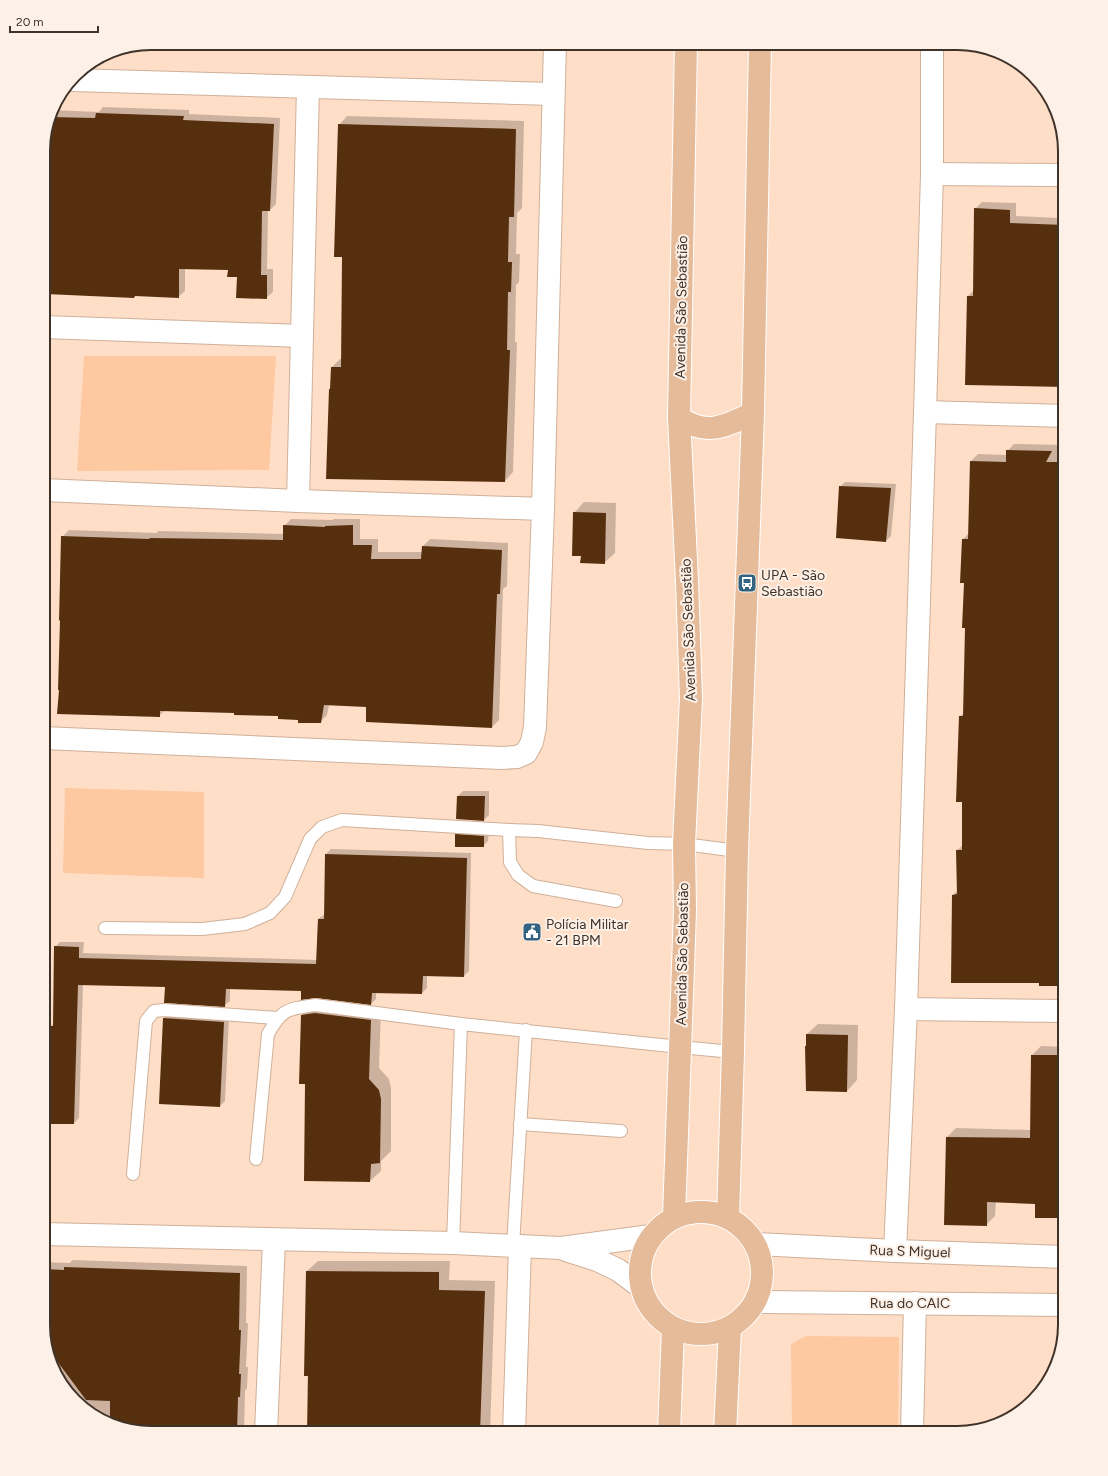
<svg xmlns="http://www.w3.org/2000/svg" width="1108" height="1476" font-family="Figtree,sans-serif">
  <rect width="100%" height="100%" fill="#ffdec7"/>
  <!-- green -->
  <g fill="#fec8a1">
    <polygon points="84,356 276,356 269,470 77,471"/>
    <polygon points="65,788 204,792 204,878 63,873"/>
    <polygon points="806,1336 899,1337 898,1433 792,1433 791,1344"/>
  </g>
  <!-- shadow -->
  <g fill="#0003">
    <polygon points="103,107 189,110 189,114 280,118 276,204 270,210 268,210 267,269 273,269 273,292 266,298 229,269 185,268 185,291 178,297 136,295 134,297 46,293 43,288 43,144 52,110 99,112"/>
    <polygon points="347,116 524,121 522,208 517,213 516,254 520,254 519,282 516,285 515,342 517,342 513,472 505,481 330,389 331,387 332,367 340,359 342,359 343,256 339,125"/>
    <polygon points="982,202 1016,203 1016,216 1058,218 1060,210 1065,205 1065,386 968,296 974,290 975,209"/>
    <polygon points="1014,444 1065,445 1065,985 1040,982 953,895 958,890 957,850 963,845 963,801 960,716 964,713 966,627 965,582 963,539 969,533 971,461 978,454 1007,455 1007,451"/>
    <polygon points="845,482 896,484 891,536 886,541 840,487"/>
    <polygon points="584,502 616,503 615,553 604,563 582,555 574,513"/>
    <polygon points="291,519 332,520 334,519 360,519 360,539 378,539 378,552 422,552 423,546 430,539 508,543 507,586 503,589 499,720 492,727 367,706 329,705 327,715 320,722 279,715 235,712 165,710 159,716 60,689 62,537 69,530 157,533 158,531 284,534 284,526"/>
    <polygon points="463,791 489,791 489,815 484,820 457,818 458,796"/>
    <polygon points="461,830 489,831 488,841 483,846 456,835"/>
    <polygon points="331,849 471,853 469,971 464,976 427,975 427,988 422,993 376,992 376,999 371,1004 316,997 302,990 230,988 230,1001 224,1006 166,986 83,984 79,1118 74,1123 50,1027 54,1023 55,947 60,942 84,942 83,953 317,960 318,919 325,914 326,854"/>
    <polygon points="312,1005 381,1010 379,1068 389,1079 391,1088 391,1151 381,1161 381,1171 370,1181 305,1180 306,1083 302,1015"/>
    <polygon points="169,1013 229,1017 225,1101 220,1106 160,1103 164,1018"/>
    <polygon points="818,1024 858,1025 857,1080 847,1091 807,1034"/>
    <polygon points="1041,1046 1065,1047 1065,1217 1036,1203 996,1201 995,1216 986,1225 947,1137 956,1128 1031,1130 1032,1055"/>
    <polygon points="72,1260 247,1266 246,1323 248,1323 246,1367 248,1367 247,1388 245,1391 244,1433 151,1433 97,1419 61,1385 43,1325 43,1262 70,1263"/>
    <polygon points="318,1261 450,1261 449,1280 495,1281 490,1433 308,1433 307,1271"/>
  </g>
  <!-- building -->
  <g fill="#562f0e">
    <polygon points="96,113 184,116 183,120 274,124 270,211 262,211 261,275 267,275 267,299 236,298 237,277 227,277 228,270 179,269 179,298 135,296 134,298 46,294 47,227 43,227 43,144 50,117 95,118"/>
    <polygon points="338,124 516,129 514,217 509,217 508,262 512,262 511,292 508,292 507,350 510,350 505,482 326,479 329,389 330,389 331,367 341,367 342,257 334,257"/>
    <polygon points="974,208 1010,210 1010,223 1065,225 1065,387 965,385 967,296 973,296"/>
    <polygon points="1006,450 1052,451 1046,462 1065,462 1065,986 1039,986 1039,983 951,983 952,895 957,894 956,850 962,850 962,802 956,802 959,716 963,716 965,628 962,628 964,583 960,583 962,539 968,539 970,461 1006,462"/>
    <polygon points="839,486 891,488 886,542 836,538"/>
    <polygon points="573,512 606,513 605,564 580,563 581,556 572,556"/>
    <polygon points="283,525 325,527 325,526 353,525 353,545 372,545 371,559 421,559 422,546 502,550 500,594 497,594 492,728 366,722 366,707 324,705 321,723 298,723 298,720 278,719 278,716 234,715 234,713 160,711 160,717 57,714 59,690 58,690 60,620 59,621 61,536 149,539 150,538 283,540"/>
    <polygon points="457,796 485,796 484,821 456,819"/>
    <polygon points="455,834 484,836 484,847 455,847"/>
    <polygon points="325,854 467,858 464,977 423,976 422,994 372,993 371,1005 316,998 301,1000 301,991 226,989 225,1007 164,1003 165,987 78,985 74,1124 47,1124 49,1026 53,1026 54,946 79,947 79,958 316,964 318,919 324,919"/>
    <polygon points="315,1013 371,1020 369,1079 379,1090 381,1099 380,1163 371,1164 370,1182 304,1181 305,1084 299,1084 301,1015"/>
    <polygon points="163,1018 224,1022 220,1107 159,1104"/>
    <polygon points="806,1034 848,1035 847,1092 806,1091 805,1046 806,1046"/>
    <polygon points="1031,1055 1065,1055 1065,1218 1035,1218 1035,1204 987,1202 987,1226 944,1225 946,1137 1030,1138"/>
    <polygon points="64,1267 240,1273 239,1330 241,1330 239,1374 241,1374 240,1397 238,1397 237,1433 151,1433 110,1422 110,1401 86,1400 51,1353 43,1325 43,1269 64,1270"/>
    <polygon points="306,1271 439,1272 439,1290 485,1291 480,1433 307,1433 308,1376 304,1376"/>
  </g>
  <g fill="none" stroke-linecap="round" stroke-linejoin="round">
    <defs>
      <g id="service">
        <polyline points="616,901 533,886 518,875 510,862 509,830 538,831 648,843 684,844 737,851"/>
        <polyline points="105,928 202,929 245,924 270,913 285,897 310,839 322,827 342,820 509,830"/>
        <polyline points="520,1124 621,1131"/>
        <path d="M256,1159L268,1034C282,1009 287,1009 315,1005L461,1024"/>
        <polyline points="133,1174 146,1021 154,1011 164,1010 277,1018"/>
        <polyline points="453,1243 461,1024 680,1047 733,1052"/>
        <polyline points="513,1246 526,1030"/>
      </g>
      <g id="minor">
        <polyline points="72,80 553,94"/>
        <polyline points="932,174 1065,175"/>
        <polyline points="43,327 302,336"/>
        <polyline points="925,412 1065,416"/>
        <polyline points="43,490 298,501 543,509"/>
        <polyline points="298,501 308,87"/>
        <polyline points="43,738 502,758 517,757 526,753 532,742 535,727 543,509 555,43"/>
        <polyline points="906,1009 1065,1011"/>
        <polyline points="43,1234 453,1243 561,1248 651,1236"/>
        <polyline points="566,1250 597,1260 618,1270 641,1287"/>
        <polyline points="895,1251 906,1009 925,412 932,174 932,43"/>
        <polyline points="266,1433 274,1240"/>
        <polyline points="514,1433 520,1246"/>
        <polyline points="912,1433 915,1303"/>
      </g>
      <g id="tertiary">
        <polyline points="755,1244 895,1251 1065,1257"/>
        <polyline points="756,1302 1065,1305"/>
      </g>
      <g id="primary">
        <path d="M679,417C706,437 726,426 753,413"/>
        <circle cx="701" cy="1273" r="61"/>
        <polyline points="674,1217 685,911 684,844 691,698 687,581 679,417 686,43"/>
        <polyline points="728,1217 733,1052 737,851 753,413 760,43"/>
        <polyline points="669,1433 673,1328"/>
        <polyline points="725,1433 730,1328"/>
      </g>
    </defs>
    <!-- service casing -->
    <use href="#service" stroke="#cfb099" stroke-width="14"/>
    <!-- minor casing -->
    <use href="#minor" stroke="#cfb099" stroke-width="24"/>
    <!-- tertiary casing -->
    <use href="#tertiary" stroke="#cfb099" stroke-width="24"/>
    <!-- primary casing -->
    <use href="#primary" stroke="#fff" stroke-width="24"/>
    <!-- service -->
    <use href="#service" stroke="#fff" stroke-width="12"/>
    <!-- minor -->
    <use href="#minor" stroke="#fff" stroke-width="22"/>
    <!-- tertiary -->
    <use href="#tertiary" stroke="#fff" stroke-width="22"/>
    <!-- primary -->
    <use href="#primary" stroke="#e5bb9a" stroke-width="22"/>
  </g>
  <!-- icons -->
  <defs>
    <symbol id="bus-square" viewBox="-11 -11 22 22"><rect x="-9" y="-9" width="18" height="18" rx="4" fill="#326381" stroke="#fdf0e6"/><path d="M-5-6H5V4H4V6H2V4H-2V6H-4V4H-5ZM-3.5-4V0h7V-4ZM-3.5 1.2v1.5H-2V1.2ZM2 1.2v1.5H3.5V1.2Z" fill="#fff"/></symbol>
    <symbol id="civic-square" viewBox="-11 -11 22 22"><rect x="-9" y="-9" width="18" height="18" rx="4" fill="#326381" stroke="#fdf0e6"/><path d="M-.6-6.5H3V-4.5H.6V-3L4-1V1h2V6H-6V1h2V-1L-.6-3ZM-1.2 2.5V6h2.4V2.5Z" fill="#fff"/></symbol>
  </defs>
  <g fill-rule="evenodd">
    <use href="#bus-square" x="736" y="572" width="22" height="22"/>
    <use href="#civic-square" x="521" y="921" width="22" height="22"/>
  </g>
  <g text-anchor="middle" stroke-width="4" stroke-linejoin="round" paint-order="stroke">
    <!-- street labels -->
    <g font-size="14" fill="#3f3229" stroke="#fdf0e6">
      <text transform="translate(681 307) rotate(-89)" y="5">Avenida São Sebastião</text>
      <text transform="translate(688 630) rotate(-92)" y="5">Avenida São Sebastião</text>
      <text transform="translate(682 954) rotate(-89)" y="5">Avenida São Sebastião</text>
      <text transform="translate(910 1251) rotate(2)" y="5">Rua S Miguel</text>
      <text x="910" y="1308">Rua do CAIC</text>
    </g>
    <!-- poi labels -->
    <g font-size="14" fill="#3f3229" stroke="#fdf0e6" text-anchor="start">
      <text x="761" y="580">UPA - São<tspan x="761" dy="16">Sebastião</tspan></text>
      <text x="546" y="929">Polícia Militar<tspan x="546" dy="16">- 21 BPM</tspan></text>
    </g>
  </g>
  <!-- crop -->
  <path d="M0 0H1108V1476H0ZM151 50H957A101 101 0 0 1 1058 151V1325A101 101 0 0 1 957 1426H151A101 101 0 0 1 50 1325V151A101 101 0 0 1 151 50Z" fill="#fdf0e6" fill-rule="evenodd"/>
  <path fill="none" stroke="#3f3229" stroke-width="2" d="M151 50H957A101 101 0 0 1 1058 151V1325A101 101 0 0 1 957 1426H151A101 101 0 0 1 50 1325V151A101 101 0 0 1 151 50Z"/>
  <!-- scale -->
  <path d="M10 26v6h88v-6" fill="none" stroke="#3f3229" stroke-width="2"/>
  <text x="16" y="26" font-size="12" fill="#3f3229" stroke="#fdf0e6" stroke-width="3" paint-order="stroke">20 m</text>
</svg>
